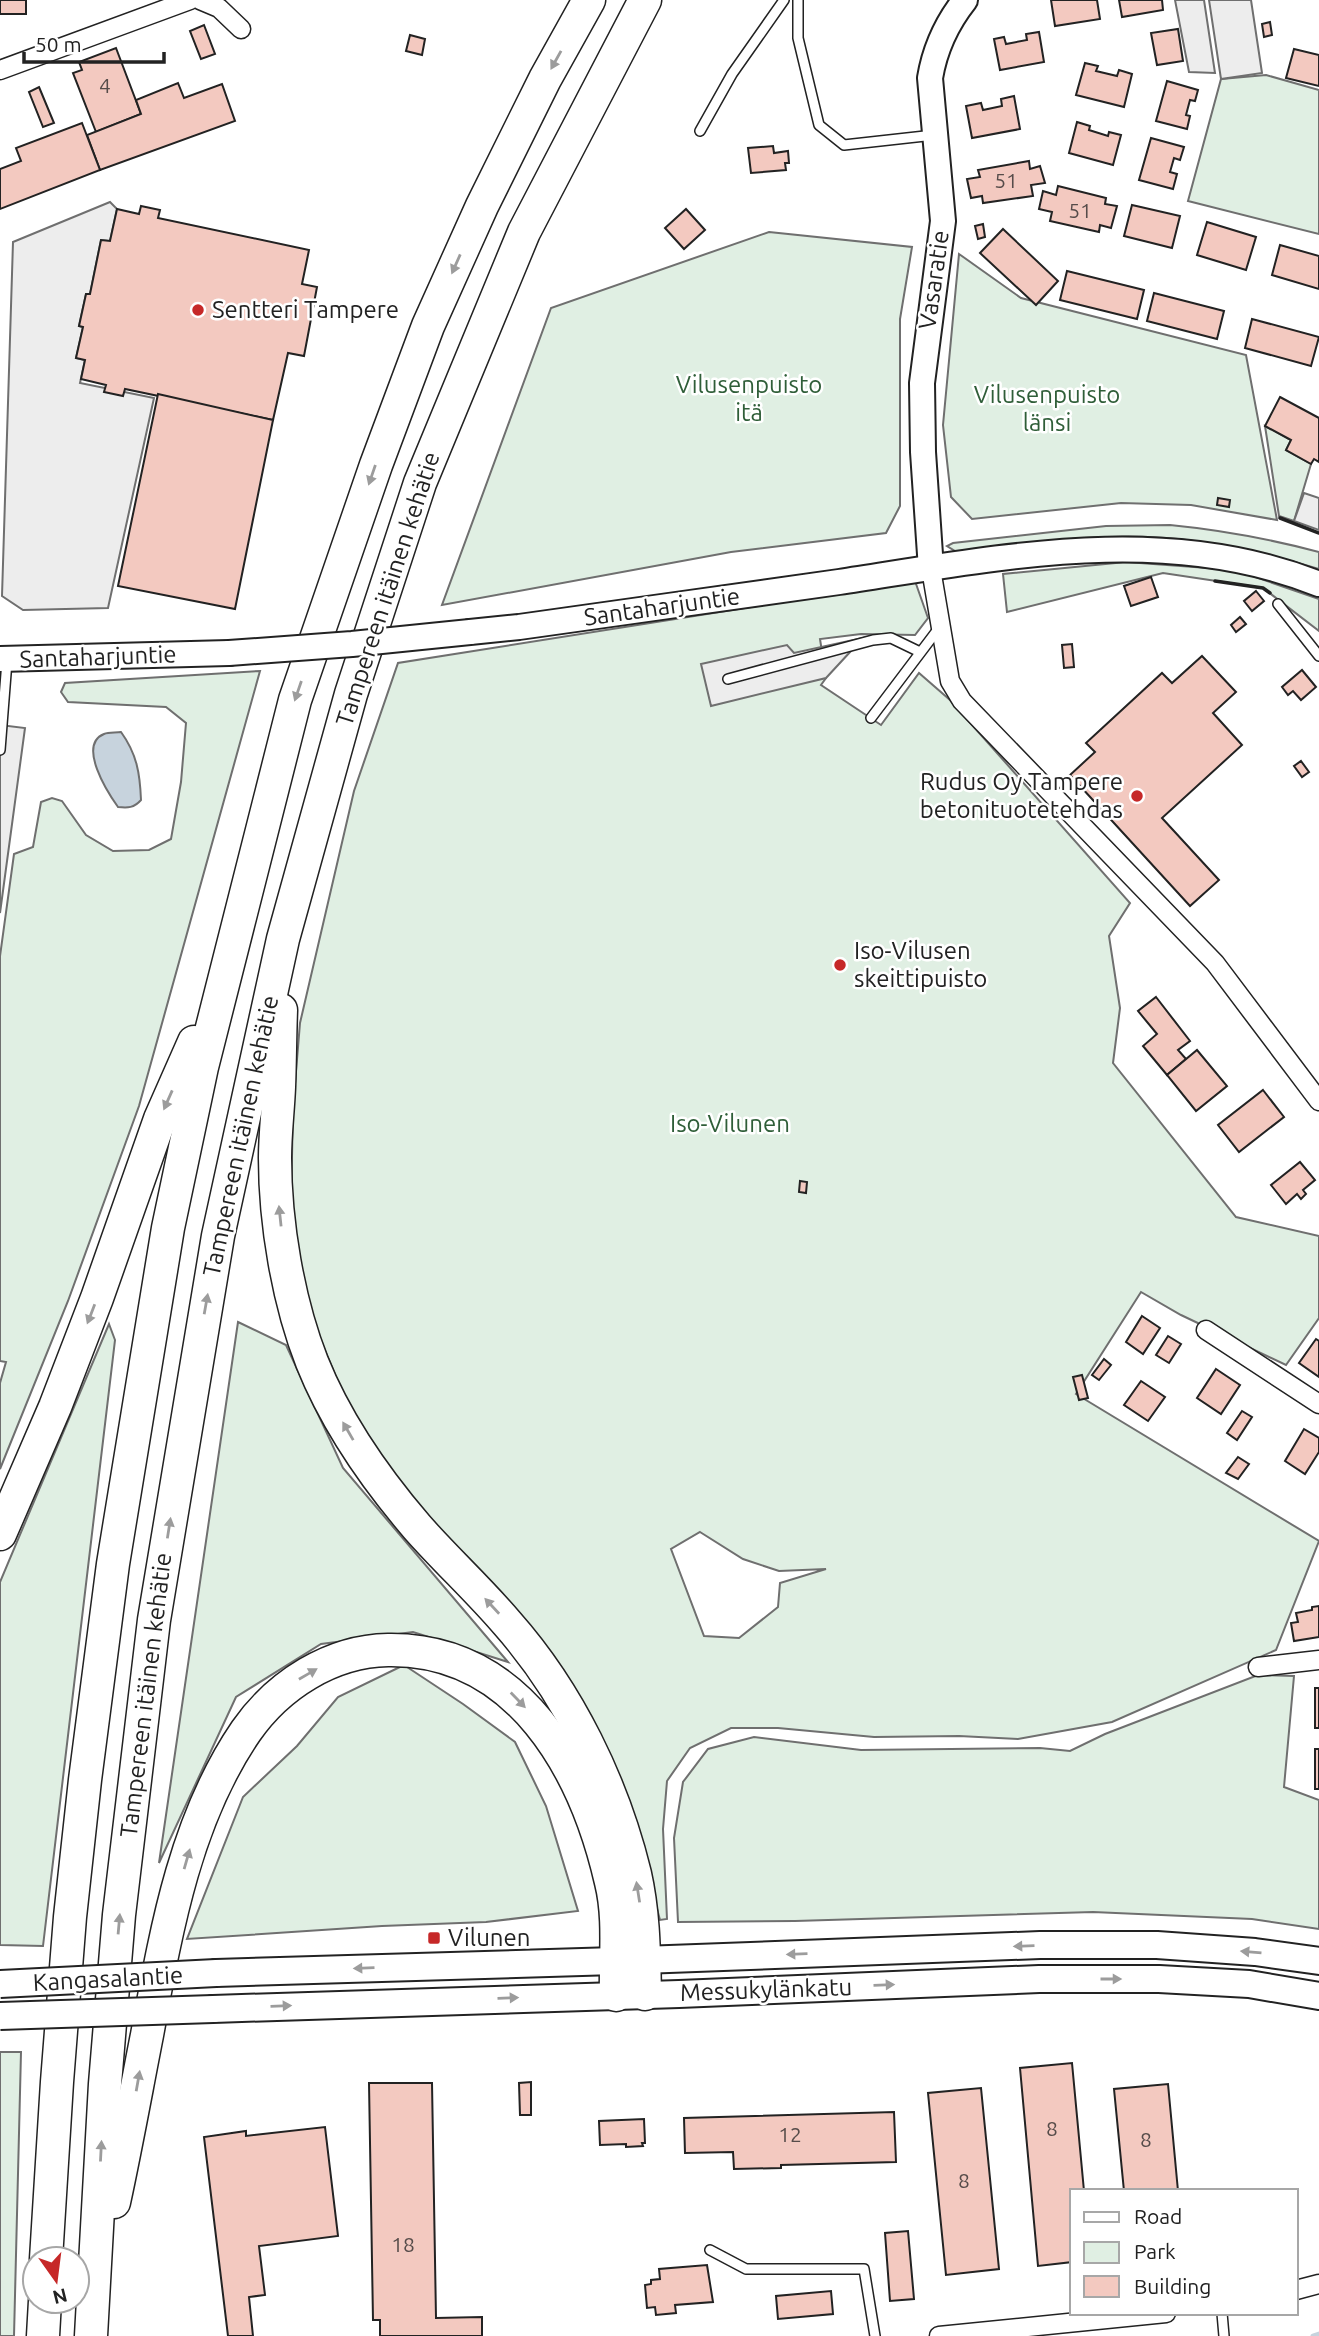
<svg xmlns="http://www.w3.org/2000/svg" width="1319" height="2336" font-family="Ubuntu,sans-serif">
  <rect width="100%" height="100%" fill="#fff"/>
  <!-- green -->
  <g fill="#e0efe3" stroke="#6f6f6f" stroke-width="2" fill-rule="evenodd">
    <polygon points="1266,75 1319,90 1319,234 1188,201 1221,79"/>
    <polygon points="769,232 912,247 900,319 900,506 886,533 731,552 442,605 551,308"/>
    <polygon points="959,254 1021,298 1246,355 1277,520 1191,505 1121,503 972,519 951,497 943,425"/>
    <polygon points="1265,426 1291,440 1286,450 1311,464 1294,521 1279,516"/>
    <path d="M1170,525C1221,530 1270,539 1319,552V569C1272,555 1226,544 1178,539C1107,531 1035,543 965,552L955,551L947,546L953,543L1106,526Z"/>
    <polygon points="1126,562 1235,570 1319,599 1319,631 1263,588 1163,573 1007,612 1003,574"/>
    <path d="M915,581L928,618L915,635L861,634L820,639L826,678L821,685L881,725L919,673L950,700L1130,903L1109,936L1120,1008L1113,1063L1236,1217L1319,1236V1318L1286,1365L1181,1315L1141,1292L1076,1394L1319,1541L1276,1650L1112,1722L1018,1739L959,1736L874,1737L778,1728H731L690,1748L667,1781L663,1829L667,1919L660,1920L632,1816L418,1508L359,1432L308,1310L291,1204L293,1108L300,1023L354,791L398,663ZM700,1532L743,1559L779,1571L826,1569L780,1583L778,1607L739,1638L704,1636L671,1549Z"/>
    <polygon points="260,671 139,1106 68,1301 0,1469 0,1383 6,1362 0,1361 0,956 14,854 33,847 41,802 52,798 62,801 86,835 113,851 149,850 171,839 181,782 186,723 166,707 68,702 61,692 65,683"/>
    <polygon points="238,1322 286,1345 343,1468 508,1662 413,1632 321,1644 236,1697 159,1863"/>
    <polygon points="109,1324 115,1340 43,1946 0,1945 0,1582"/>
    <polygon points="404,1665 463,1704 515,1742 546,1806 578,1911 486,1922 382,1926 187,1939 243,1797 297,1746 338,1697"/>
    <polygon points="1258,1675 1294,1676 1284,1787 1319,1800 1319,1929 1252,1919 1093,1912 795,1921 678,1922 674,1838 683,1782 708,1749 754,1737 861,1750 1040,1748 1070,1751 1105,1734"/>
    <polygon points="0,2052 21,2052 14,2336 0,2336"/>
  </g>
  <!-- parking -->
  <g fill="#ededed" stroke="#6f6f6f" stroke-width="2">
    <polygon points="1175,0 1204,0 1215,73 1189,72"/>
    <polygon points="1209,0 1251,0 1262,73 1221,79"/>
    <polygon points="110,202 117,209 110,241 101,240 90,294 86,294 79,326 83,327 76,358 85,360 80,383 154,398 108,608 23,610 2,596 13,242"/>
    <polygon points="1304,493 1319,498 1319,530 1294,521"/>
    <polygon points="863,638 826,678 711,706 701,664 787,645 794,653"/>
    <polygon points="0,725 25,728 0,913"/>
  </g>
  <!-- water -->
  <path fill="#c7d3dd" stroke="#6f6f6f" stroke-width="2" d="M121,732C137,754 140,774 141,800C134,808 128,808 118,807C108,793 77,745 104,734C109,732 116,733 121,732Z"/>
  <g fill="none" stroke-linecap="round" stroke-linejoin="round">
    <!-- stream -->
    <polyline stroke="#c7d3dd" stroke-width="5" points="1313,2336 1319,2334"/>
  </g>
  <!-- building -->
  <g fill="#f3c9c0" stroke="#222" stroke-width="2">
    <rect x="0" y="0" width="26" height="14"/>
    <polygon points="1051,0 1097,0 1100,19 1055,26"/>
    <polygon points="1119,0 1162,0 1163,10 1122,17"/>
    <polygon points="1270,22 1272,35 1264,37 1262,24"/>
    <polygon points="204,25 215,54 201,59 190,31"/>
    <polygon points="1178,29 1183,61 1157,65 1151,33"/>
    <polygon points="1039,32 1044,62 1000,70 994,39 1004,37 1006,44 1027,40 1026,34"/>
    <polygon points="410,35 425,39 422,55 406,51"/>
    <polygon points="116,48 141,114 96,132 73,73 82,70 79,62"/>
    <polygon points="1294,49 1319,55 1319,86 1286,78"/>
    <polygon points="1085,63 1098,66 1096,71 1117,76 1119,70 1132,74 1124,107 1076,95"/>
    <polygon points="1167,81 1198,90 1195,101 1190,100 1186,115 1190,116 1187,129 1156,121"/>
    <polygon points="178,83 184,98 222,84 235,121 100,170 87,135 141,114 136,100"/>
    <polygon points="39,87 54,123 43,127 29,92"/>
    <polygon points="1014,96 1020,129 972,138 966,106 981,103 983,110 1002,106 1001,99"/>
    <polygon points="1077,122 1090,126 1089,130 1108,136 1109,132 1121,135 1113,165 1069,153"/>
    <polygon points="82,123 100,170 0,209 0,169 21,161 16,148"/>
    <polygon points="1151,138 1184,147 1180,160 1174,158 1170,172 1177,174 1173,189 1139,180"/>
    <polygon points="773,146 774,153 788,151 789,163 785,163 786,170 751,173 748,148"/>
    <polygon points="1029,161 1030,169 1040,166 1045,183 1031,185 1033,196 983,203 982,196 971,198 967,179 980,177 978,170"/>
    <polygon points="1058,186 1106,198 1105,204 1117,206 1111,228 1100,225 1099,232 1050,221 1052,212 1039,209 1043,191 1056,195"/>
    <polygon points="1132,205 1180,216 1172,248 1124,236"/>
    <polygon points="141,206 160,210 158,218 309,250 302,284 317,287 304,356 288,353 273,420 125,389 123,396 104,392 106,385 81,379 85,360 76,358 83,327 79,326 86,294 90,294 101,240 110,241 117,209 139,214"/>
    <polygon points="686,209 705,230 684,249 665,228"/>
    <polygon points="1207,222 1256,237 1246,270 1197,255"/>
    <polygon points="983,224 985,237 978,239 975,226"/>
    <polygon points="1003,229 1058,281 1036,305 980,253"/>
    <polygon points="1280,245 1319,256 1319,289 1272,275"/>
    <polygon points="1067,271 1144,290 1137,319 1060,300"/>
    <polygon points="1154,293 1224,311 1217,339 1147,321"/>
    <polygon points="1252,319 1319,337 1311,366 1245,348"/>
    <polygon points="158,394 273,420 235,609 118,586"/>
    <polygon points="1280,397 1319,418 1319,462 1314,459 1311,464 1286,450 1291,440 1265,426"/>
    <polygon points="1218,498 1230,500 1229,507 1217,505"/>
    <polygon points="1151,577 1158,597 1131,606 1124,586"/>
    <polygon points="1256,591 1264,601 1252,611 1244,601"/>
    <polygon points="1240,617 1246,624 1236,632 1231,625"/>
    <polygon points="1072,644 1074,667 1064,668 1062,645"/>
    <polygon points="1202,656 1236,692 1213,713 1242,745 1162,818 1219,880 1190,906 1070,775 1095,752 1086,743 1162,673 1172,683"/>
    <polygon points="1302,670 1316,687 1301,700 1293,691 1288,695 1282,687"/>
    <polygon points="1301,761 1309,772 1302,777 1294,766"/>
    <polygon points="1156,997 1190,1041 1178,1050 1186,1059 1167,1075 1143,1046 1157,1034 1138,1011"/>
    <polygon points="1197,1050 1227,1086 1196,1111 1167,1075"/>
    <polygon points="1263,1090 1284,1117 1239,1152 1218,1125"/>
    <polygon points="1300,1162 1315,1180 1303,1190 1306,1194 1301,1199 1297,1194 1286,1204 1271,1185"/>
    <polygon points="800,1181 807,1182 806,1193 799,1192"/>
    <polygon points="1142,1316 1160,1328 1143,1354 1126,1342"/>
    <polygon points="1168,1336 1181,1344 1169,1363 1156,1355"/>
    <polygon points="1316,1339 1319,1341 1319,1377 1299,1363"/>
    <polygon points="1104,1359 1111,1365 1099,1380 1092,1375"/>
    <polygon points="1216,1369 1240,1385 1221,1414 1197,1398"/>
    <polygon points="1082,1375 1088,1398 1079,1400 1073,1377"/>
    <polygon points="1141,1381 1165,1397 1148,1421 1124,1405"/>
    <polygon points="1242,1411 1252,1417 1237,1440 1227,1433"/>
    <polygon points="1304,1429 1319,1438 1319,1452 1305,1474 1285,1461"/>
    <polygon points="1238,1457 1249,1464 1238,1479 1226,1473"/>
    <polygon points="1319,1606 1319,1637 1294,1641 1291,1623 1298,1622 1296,1613 1312,1610 1312,1607"/>
    <rect x="1315" y="1688" width="4" height="40"/>
    <rect x="1315" y="1749" width="4" height="40"/>
    <polygon points="1072,2063 1084,2191 1072,2191 1072,2262 1038,2266 1020,2068"/>
    <polygon points="531,2082 531,2115 520,2115 519,2083"/>
    <polygon points="369,2083 432,2083 436,2318 482,2317 482,2336 380,2336 380,2320 373,2320"/>
    <polygon points="1168,2084 1178,2191 1124,2191 1114,2089"/>
    <polygon points="981,2088 999,2269 946,2275 928,2093"/>
    <polygon points="894,2112 896,2162 781,2165 781,2168 734,2169 733,2152 685,2153 684,2118"/>
    <polygon points="644,2119 645,2143 642,2143 643,2146 626,2147 626,2144 600,2145 599,2121"/>
    <polygon points="325,2127 338,2236 259,2246 265,2295 249,2297 253,2336 228,2336 204,2137 246,2131 246,2136"/>
    <polygon points="908,2231 914,2299 890,2301 885,2233"/>
    <polygon points="707,2265 713,2302 675,2305 676,2313 656,2315 655,2307 647,2308 645,2285 651,2284 651,2280 660,2279 659,2269"/>
    <polygon points="831,2291 833,2314 778,2319 776,2296"/>
  </g>
  <g fill="none" stroke-linecap="round" stroke-linejoin="round">
    <defs>
      <g id="lane">
        <polyline points="798,0 798,38 819,125 844,145 934,135"/>
        <polyline points="700,131 732,74 784,0"/>
        <polyline points="1278,604 1319,656"/>
        <polyline points="728,679 873,640 891,638 920,652"/>
        <polyline points="871,718 939,628"/>
        <polyline points="0,750 7,661"/>
        <polyline points="710,2250 746,2269 864,2269 875,2336"/>
        <polyline points="1222,2313 1224,2336"/>
      </g>
      <g id="street">
        <polyline points="200,0 219,8 241,29"/>
        <polyline points="0,70 190,0"/>
        <polyline points="931,569 950,681 962,701 1215,963 1319,1101"/>
        <polyline points="1206,1330 1319,1404"/>
        <polyline points="1258,1667 1319,1660"/>
        <polyline points="1296,2290 1319,2284"/>
        <polyline points="939,2336 1166,2313"/>
      </g>
      <g id="secondary">
        <path d="M931,569L923,452L922,383L943,221L930,78C935,48 946,24 965,0"/>
        <path d="M470,632L519,627C626,612 732,597 839,582C998,558 1164,522 1319,584"/>
        <polyline points="0,659 229,653"/>
      </g>
      <g id="primary">
        <polyline points="216,1973 615,1961 1040,1945 1157,1945 1255,1952 1319,1961"/>
        <polyline points="213,2009 679,1994 1039,1979 1159,1979 1249,1984 1319,1996"/>
      </g>
      <g id="highway">
        <path d="M281,1010C280,1036 280,1062 279,1087C278,1111 275,1134 275,1158C275,1223 288,1301 312,1362C336,1422 375,1478 417,1527C446,1560 479,1590 507,1623C569,1693 613,1784 635,1874C644,1914 644,1954 645,1994"/>
        <polyline points="0,1534 55,1407 97,1298 160,1119 194,1042"/>
        <path d="M114,2202C126,2147 136,2091 147,2035C166,1931 185,1820 246,1731C278,1685 331,1651 388,1650C519,1648 585,1769 611,1882C620,1918 615,1958 616,1995"/>
        <polyline points="46,2259 57,2082 70,1917 85,1780 113,1564 168,1228 202,1067 295,700 376,465 428,326 482,206 545,79 589,0"/>
        <polyline points="43,2336 45,2301"/>
        <polyline points="91,2336 105,2084 119,1915 154,1620 218,1236 283,939 351,694 420,483 524,232 645,0"/>
      </g>
    </defs>
    <!-- lane casing -->
    <use href="#lane" stroke="#222" stroke-width="12"/>
    <!-- street casing -->
    <use href="#street" stroke="#222" stroke-width="21"/>
    <!-- secondary casing -->
    <use href="#secondary" stroke="#222" stroke-width="28"/>
    <!-- primary casing -->
    <use href="#primary" stroke="#222" stroke-width="30"/>
    <!-- highway casing -->
    <use href="#highway" stroke="#222" stroke-width="35"/>
    <!-- lane -->
    <use href="#lane" stroke="#fff" stroke-width="9"/>
    <!-- street -->
    <use href="#street" stroke="#fff" stroke-width="18"/>
    <!-- secondary -->
    <use href="#secondary" stroke="#fff" stroke-width="24"/>
    <!-- primary -->
    <use href="#primary" stroke="#fff" stroke-width="26"/>
    <!-- highway -->
    <use href="#highway" stroke="#fff" stroke-width="32"/>
    <defs>
      <polyline id="secondary-bridge" points="229,653 352,644 470,632"/>
      <g id="primary-bridge">
        <polyline points="0,1984 216,1973"/>
        <polyline points="0,2016 213,2009"/>
      </g>
    </defs>
    <!-- secondary-bridge casing -->
    <use href="#secondary-bridge" stroke="#222" stroke-width="28" stroke-linecap="butt"/>
    <!-- primary-bridge casing -->
    <use href="#primary-bridge" stroke="#222" stroke-width="30" stroke-linecap="butt"/>
    <!-- secondary-bridge -->
    <use href="#secondary-bridge" stroke="#fff" stroke-width="24"/>
    <!-- primary-bridge -->
    <use href="#primary-bridge" stroke="#fff" stroke-width="26"/>
    <!-- wall -->
    <g stroke="#222" stroke-width="3.5">
      <polyline points="1280,518 1319,533"/>
      <polyline points="1215,581 1263,588 1270,593"/>
    </g>
  </g>
  <!-- one-way arrows -->
  <defs><path id="oneway-solid" d="M-6-.8H1V-3.2L6.5 0L1 3.2V.8H-6Z" transform="scale(1.75)"/></defs>
  <g fill="#9c9c9c">
    <use href="#oneway-solid" transform="translate(556 60) rotate(119)"/>
    <use href="#oneway-solid" transform="translate(456 264) rotate(114)"/>
    <use href="#oneway-solid" transform="translate(372 475) rotate(109)"/>
    <use href="#oneway-solid" transform="translate(298 691) rotate(109)"/>
    <use href="#oneway-solid" transform="translate(168 1100) rotate(114)"/>
    <use href="#oneway-solid" transform="translate(280 1216) rotate(-96)"/>
    <use href="#oneway-solid" transform="translate(206 1304) rotate(-80)"/>
    <use href="#oneway-solid" transform="translate(91 1314) rotate(111)"/>
    <use href="#oneway-solid" transform="translate(348 1431) rotate(-120)"/>
    <use href="#oneway-solid" transform="translate(169 1528) rotate(-81)"/>
    <use href="#oneway-solid" transform="translate(492 1606) rotate(-133)"/>
    <use href="#oneway-solid" transform="translate(308 1674) rotate(-30)"/>
    <use href="#oneway-solid" transform="translate(518 1700) rotate(46)"/>
    <use href="#oneway-solid" transform="translate(187 1859) rotate(-74)"/>
    <use href="#oneway-solid" transform="translate(638 1892) rotate(-99)"/>
    <use href="#oneway-solid" transform="translate(119 1924) rotate(-85)"/>
    <use href="#oneway-solid" transform="translate(1024 1946) rotate(178)"/>
    <use href="#oneway-solid" transform="translate(1251 1952) rotate(-175)"/>
    <use href="#oneway-solid" transform="translate(797 1954) rotate(178)"/>
    <use href="#oneway-solid" transform="translate(364 1968) rotate(178)"/>
    <use href="#oneway-solid" transform="translate(1111 1979)"/>
    <use href="#oneway-solid" transform="translate(884 1985) rotate(-2)"/>
    <use href="#oneway-solid" transform="translate(508 1998) rotate(-2)"/>
    <use href="#oneway-solid" transform="translate(281 2006) rotate(-2)"/>
    <use href="#oneway-solid" transform="translate(138 2081) rotate(-80)"/>
    <use href="#oneway-solid" transform="translate(101 2151) rotate(-87)"/>
  </g>
  <!-- markers -->
  <g fill="#c62828" stroke="#fff" stroke-width="2.5">
    <circle cx="198" cy="310" r="7"/>
    <circle cx="1137" cy="796" r="7"/>
    <circle cx="840" cy="965" r="7"/>
    <rect x="427" y="1931" width="14" height="14" rx="3.5"/>
  </g>
  <g text-anchor="middle" stroke-width="5" stroke-linejoin="round" paint-order="stroke">
    <!-- number labels -->
    <g font-size="21" fill="#564c4a">
      <text x="105" y="93">4</text>
      <text x="1006" y="188">51</text>
      <text x="1080" y="218">51</text>
      <text x="1052" y="2136">8</text>
      <text x="790" y="2142">12</text>
      <text x="1146" y="2147">8</text>
      <text x="964" y="2188">8</text>
      <text x="403" y="2252">18</text>
    </g>
    <!-- street labels -->
    <g font-size="24" fill="#222" stroke="#fff">
      <text transform="translate(934 280) rotate(-82)" y="8">Vasaratie</text>
      <text transform="translate(388 589) rotate(-72)" y="8">Tampereen itäinen kehätie</text>
      <text transform="translate(662 607) rotate(-8)" y="8">Santaharjuntie</text>
      <text transform="translate(98 657) rotate(-2)" y="8">Santaharjuntie</text>
      <text transform="translate(241 1136) rotate(-78)" y="8">Tampereen itäinen kehätie</text>
      <text transform="translate(146 1695) rotate(-83)" y="8">Tampereen itäinen kehätie</text>
      <text transform="translate(108 1979) rotate(-3)" y="8">Kangasalantie</text>
      <text transform="translate(766 1990) rotate(-2)" y="8">Messukylänkatu</text>
    </g>
    <!-- poi labels -->
    <g font-size="24" fill="#222" stroke="#fff" text-anchor="start">
      <text x="212" y="318">Sentteri Tampere</text>
      <text x="1123" y="790" text-anchor="end">Rudus Oy Tampere<tspan x="1123" dy="28">betonituotetehdas</tspan></text>
      <text x="854" y="959">Iso-Vilusen<tspan x="854" dy="28">skeittipuisto</tspan></text>
      <text x="448" y="1946">Vilunen</text>
    </g>
    <!-- park labels -->
    <g font-size="24" fill="#2f5e38" stroke="#fff">
      <text x="749" y="393">Vilusenpuisto<tspan x="749" dy="28">itä</tspan></text>
      <text x="1047" y="403">Vilusenpuisto<tspan x="1047" dy="28">länsi</tspan></text>
      <text x="730" y="1132">Iso-Vilunen</text>
    </g>
  </g>
  <!-- legend -->
  <rect x="1070" y="2189" width="228" height="126" fill="#ffffff" stroke="#a7a7a7" stroke-width="2"/>
  <rect x="1084" y="2212" width="35" height="10" fill="#ffffff" stroke="#a7a7a7" stroke-width="2"/>
  <text x="1134" y="2224" font-size="21" fill="#222222">Road</text>
  <rect x="1084" y="2242" width="35" height="21" fill="#e0efe3" stroke="#a7a7a7" stroke-width="2"/>
  <text x="1134" y="2259" font-size="21" fill="#222222">Park</text>
  <rect x="1084" y="2276" width="35" height="21" fill="#f3c9c0" stroke="#a7a7a7" stroke-width="2"/>
  <text x="1134" y="2294" font-size="21" fill="#222222">Building</text>
  <!-- north arrow -->
  <g transform="translate(56 2280) rotate(166)"><circle r="33" fill="#ffffff" stroke="#a7a7a7" stroke-width="2"/>
  <path d="M0-5L12 26L0 18L-12 26Z" fill="#c62828"/>
  <text y="-10" font-size="19" font-weight="bold" text-anchor="middle" fill="#222222">N</text>
  </g>
  <!-- scale -->
  <path d="M24 52v10h140v-10" fill="none" stroke="#222222" stroke-width="3.5"/>
  <text x="35" y="52" font-size="21" fill="#222222" stroke="#ffffff" stroke-width="5" paint-order="stroke">50 m</text>
</svg>
